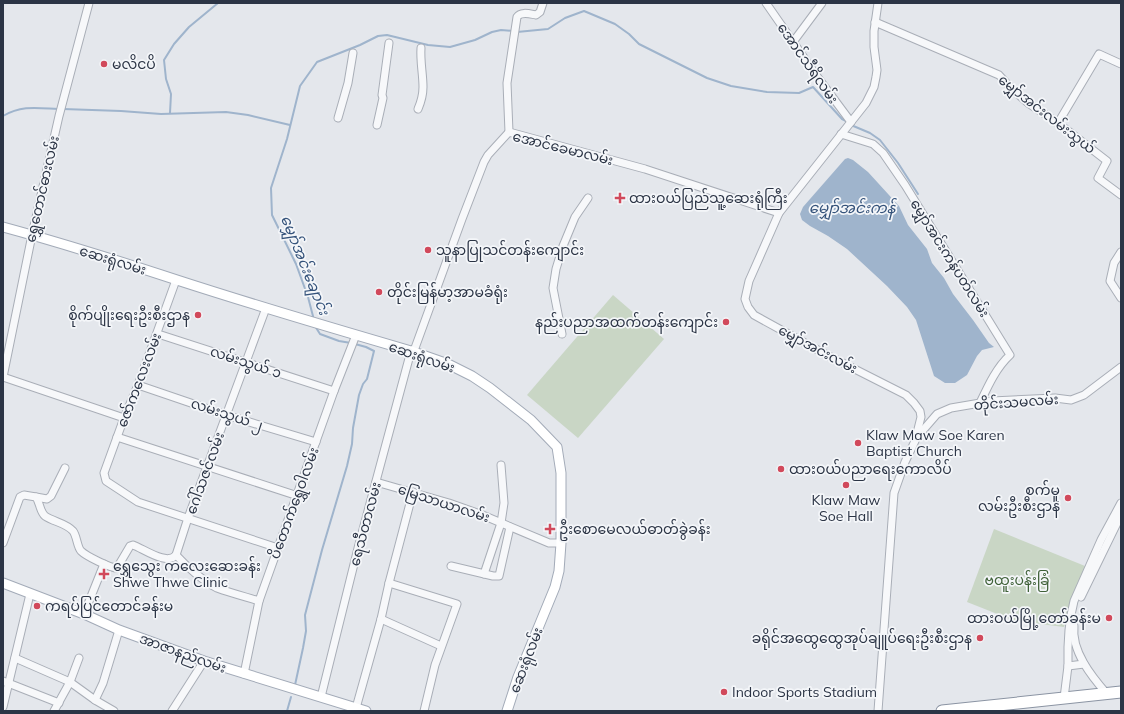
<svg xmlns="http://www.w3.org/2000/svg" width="1124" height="714" font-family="Mulish,'Noto Sans Myanmar',sans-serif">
  <rect width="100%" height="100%" fill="#e4e7ec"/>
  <!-- green -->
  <g fill="#c9d6c5">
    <polygon points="613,295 664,339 578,438 527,395"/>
    <polygon points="994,529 1085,566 1064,627 1015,621 967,602"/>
  </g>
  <!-- water -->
  <polygon fill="#9fb4cc" points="848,158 853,160 868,172 899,206 908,225 927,249 932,263 944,278 953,294 973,320 989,343 994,347 982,350 977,356 967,375 955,383 945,383 934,376 916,320 907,307 887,286 847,249 828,236 810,226 802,220 800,214 803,207 845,159"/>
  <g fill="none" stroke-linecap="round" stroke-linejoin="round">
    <!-- stream -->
    <g stroke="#9fb4cc" stroke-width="2">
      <polyline points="517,32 548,29 565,18 584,11 615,24 629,34 639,44 707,78 731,86 767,92 799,93 813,87 842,119 848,122"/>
      <polyline points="63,109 121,111 161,114 226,112 248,115 290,125"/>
      <polyline points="170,113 171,94 166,79 164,60 174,44 189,27 218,3"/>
      <path d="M3,116C22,105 37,108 58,109"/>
      <polyline points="851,125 870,133 880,140 898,163 918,194"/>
      <polyline points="314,320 308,297 296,264 272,215 271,188 287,139 300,86 317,62 360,45 378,36 387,35 428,45 450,47 475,40 492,32 501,30 513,31"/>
      <polyline points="315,326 320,334 339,341 351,343"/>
      <polyline points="295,685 303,648 306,631 305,615 322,550 347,466 352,444 353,428 359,395 363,384 367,379 374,351 366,347 355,344"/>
      <polyline points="287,711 291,697"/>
    </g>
    <defs>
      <g id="minor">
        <polyline points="766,3 816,75 851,122"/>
        <polyline points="875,22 999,75 1011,88 1028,103 1058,123 1107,161 1098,178 1121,195"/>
        <polyline points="793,42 822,3"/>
        <path d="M418,109C421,102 423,95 423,87C423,74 420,61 421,48"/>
        <polyline points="338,118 348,83 353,53"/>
        <polyline points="1058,123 1099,54 1121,64"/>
        <polyline points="377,125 383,98 382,95 389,43"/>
        <path d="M509,132L507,83L517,17C521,11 530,14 536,15L540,12L543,3"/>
        <path d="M841,134L873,144L883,153L905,185L1010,355C996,368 988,386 980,403"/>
        <polyline points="1121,252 1114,263 1110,281 1121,298"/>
        <polyline points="176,280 138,385 124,418 104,473 106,481 138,502 278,548"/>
        <polyline points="158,334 334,391"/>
        <polyline points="562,334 553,288 556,269 563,246 575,217 588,198"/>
        <polyline points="3,377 32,235 59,116 89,3"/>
        <polyline points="3,377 124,418"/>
        <polyline points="138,385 226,415 316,442"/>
        <polyline points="117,437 298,496"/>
        <polyline points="917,437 937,414 951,408 992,401 1055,398 1071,400 1084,395 1121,367"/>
        <polyline points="376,482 449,503 480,514 549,543 561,543"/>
        <polyline points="36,497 47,499 51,496 65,468"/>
        <path d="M3,543L20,497L24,495L36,497C40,503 40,512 45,516C54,522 66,523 73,531C77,536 77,547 81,551C86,556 110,568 117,568L130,546L133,545C144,549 167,566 176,555L188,518L266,308"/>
        <path d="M176,555C186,566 203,581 217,588C231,593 246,597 259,601"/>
        <polyline points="451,566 493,576 499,576 510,527"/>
        <polyline points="484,574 501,523 504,503 501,465"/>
        <polyline points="389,583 457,604 435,665 424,711"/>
        <polyline points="1081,597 1121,515"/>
        <polyline points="84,614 104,564"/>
        <polyline points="381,619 441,646"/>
        <path d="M1074,626C1071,651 1092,677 1107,694"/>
        <polyline points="15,658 70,682 95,700 114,711"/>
        <polyline points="1068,666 1084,664"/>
        <polyline points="244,674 259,601 334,391 356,335"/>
        <polyline points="3,681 59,703"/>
        <polyline points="321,697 358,548 411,351 415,348 462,219 484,162 488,155 509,132 645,169 779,213"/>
        <polyline points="1064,698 1068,666 1068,647 1069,630 1071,615 1074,601 1101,540 1121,503"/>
        <polyline points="95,700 103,683 119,630"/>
        <polyline points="3,707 30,594"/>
        <polyline points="356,708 381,619 389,583 413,492"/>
        <polyline points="54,711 70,682 79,658"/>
        <polyline points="172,711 204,661"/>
        <polyline points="878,711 894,493 905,462 915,441 921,417 920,411 914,403 906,395 827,355 794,337 754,315 748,307 745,299 749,281 779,213 866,103 874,87 876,77 877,70 874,47 874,31 878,3"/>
      </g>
      <g id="major">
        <path d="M3,227C62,243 119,261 177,280C254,305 332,328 411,351L448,364L472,376L490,388L531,420L557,447L561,473V543L559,571L555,587L518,677L507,711"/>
        <polyline points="3,583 84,614 119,630 204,661 366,711"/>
      </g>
      <polyline id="highway" points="942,711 1121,692"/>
    </defs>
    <!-- minor casing -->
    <use href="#minor" stroke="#a9aeb7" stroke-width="9"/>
    <!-- major casing -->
    <use href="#major" stroke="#a3abb8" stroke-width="11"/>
    <!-- highway casing -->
    <use href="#highway" stroke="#8b94a3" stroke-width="13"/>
    <!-- minor -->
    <use href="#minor" stroke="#f7f8fa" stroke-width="7"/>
    <!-- major -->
    <use href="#major" stroke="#fff" stroke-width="9"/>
    <!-- highway -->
    <use href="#highway" stroke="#fff" stroke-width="11"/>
  </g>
  <!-- markers -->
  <g fill="#d1495b" stroke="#f4f6f9" stroke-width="1.5">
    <circle cx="104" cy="64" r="4"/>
    <path d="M618 192h4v4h4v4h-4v4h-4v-4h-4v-4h4z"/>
    <circle cx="428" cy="250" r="4"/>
    <circle cx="379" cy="292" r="4"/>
    <circle cx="198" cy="315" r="4"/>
    <circle cx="726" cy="322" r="4"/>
    <circle cx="858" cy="443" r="4"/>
    <circle cx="781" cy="469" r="4"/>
    <circle cx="846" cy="485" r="4"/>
    <circle cx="1068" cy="498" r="4"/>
    <path d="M548 523h4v4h4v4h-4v4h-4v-4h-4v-4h4z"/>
    <path d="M102 568h4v4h4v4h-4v4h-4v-4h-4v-4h4z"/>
    <circle cx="37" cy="606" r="4"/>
    <circle cx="1109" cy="618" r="4"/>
    <circle cx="980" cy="638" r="4"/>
    <circle cx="724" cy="692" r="4"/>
  </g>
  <g text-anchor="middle" stroke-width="3.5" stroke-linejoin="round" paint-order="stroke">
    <!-- street labels -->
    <g font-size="14" fill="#2b3445" stroke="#f4f6f9">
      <text transform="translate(808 63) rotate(55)" y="5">အောင်သီရိလမ်း</text>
      <text transform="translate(1047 114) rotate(38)" y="5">မျှော်အင်းလမ်းသွယ်</text>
      <text transform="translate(563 148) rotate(14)" y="5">အောင်ခေမာလမ်း</text>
      <text transform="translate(42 189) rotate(-77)" y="5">ရွှေတောင်ဓားလမ်း</text>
      <text transform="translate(950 258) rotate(58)" y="5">မျှော်အင်းကန်ပတ်လမ်း</text>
      <text transform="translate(113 260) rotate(17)" y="5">ဆေးရုံလမ်း</text>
      <text transform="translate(818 349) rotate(28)" y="5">မျှော်အင်းလမ်း</text>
      <text transform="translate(422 357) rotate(19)" y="5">ဆေးရုံလမ်း</text>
      <text transform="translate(246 362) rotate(18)" y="5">လမ်းသွယ် ၁</text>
      <text transform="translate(139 380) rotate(-69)" y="5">ဇော်ကလေးလမ်း</text>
      <text transform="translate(1016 402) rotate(-4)" y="5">တိုင်းသမလမ်း</text>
      <text transform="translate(227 414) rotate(18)" y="5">လမ်းသွယ် ၂</text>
      <text transform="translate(205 473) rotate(-70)" y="5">ဂေါ်သဇင်လမ်း</text>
      <text transform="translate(294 503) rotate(-70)" y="5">ပိတောက်ရွှေဝါလမ်း</text>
      <text transform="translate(444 503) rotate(18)" y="5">မြေသာယာလမ်း</text>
      <text transform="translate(365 524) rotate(-75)" y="5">ရေသီတာလမ်း</text>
      <text transform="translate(183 653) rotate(20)" y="5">အာဇာနည်လမ်း</text>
      <text transform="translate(526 660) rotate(-69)" y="5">ဆေးရုံလမ်း</text>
    </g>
    <!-- poi labels -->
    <g font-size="14" fill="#2b3445" stroke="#f4f6f9" text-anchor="start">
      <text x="112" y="69">မလိငပိ</text>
      <text x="629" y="203">ထားဝယ်ပြည်သူ့ဆေးရုံကြီး</text>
      <text x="436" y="255">သူနာပြုသင်တန်းကျောင်း</text>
      <text x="387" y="297">တိုင်းမြန်မာ့အာမခံရုံး</text>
      <text x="190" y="320" text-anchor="end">စိုက်ပျိုးရေးဦးစီးဌာန</text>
      <text x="718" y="327" text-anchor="end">နည်းပညာအထက်တန်းကျောင်း</text>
      <text x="866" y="440">Klaw Maw Soe Karen<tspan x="866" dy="16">Baptist Church</tspan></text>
      <text x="789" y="474">ထားဝယ်ပညာရေးကောလိပ်</text>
      <text x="1060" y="495" text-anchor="end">စက်မူ<tspan x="1060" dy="16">လမ်းဦးစီးဌာန</tspan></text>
      <text x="846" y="505" text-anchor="middle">Klaw Maw<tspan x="846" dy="16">Soe Hall</tspan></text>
      <text x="559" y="534">ဦးစောမေလယ်ဓာတ်ခွဲခန်း</text>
      <text x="113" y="571">ရွှေသွေး ကလေးဆေးခန်း<tspan x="113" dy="16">Shwe Thwe Clinic</tspan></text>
      <text x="45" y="611">ကရပ်ပြင်တောင်ခန်းမ</text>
      <text x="1101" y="623" text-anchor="end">ထားဝယ်မြို့တော်ခန်းမ</text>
      <text x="972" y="643" text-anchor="end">ခရိုင်အထွေထွေအုပ်ချူပ်ရေးဦးစီးဌာန</text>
      <text x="732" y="697">Indoor Sports Stadium</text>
    </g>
    <!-- park labels -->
    <g font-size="14" fill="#3f6138" stroke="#f4f6f9">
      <text x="1017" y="585">ဗထူးပန်းခြံ</text>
    </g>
    <!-- water labels -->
    <g font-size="15" font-style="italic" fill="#34527a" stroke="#f4f6f9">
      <text x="852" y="213">မျှော်အင်းကန်</text>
      <text transform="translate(305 265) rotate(68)" y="5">မျှော်အင်းချောင်း</text>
    </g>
  </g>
  <!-- border -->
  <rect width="1124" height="714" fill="none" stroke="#2b3445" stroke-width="8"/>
</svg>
